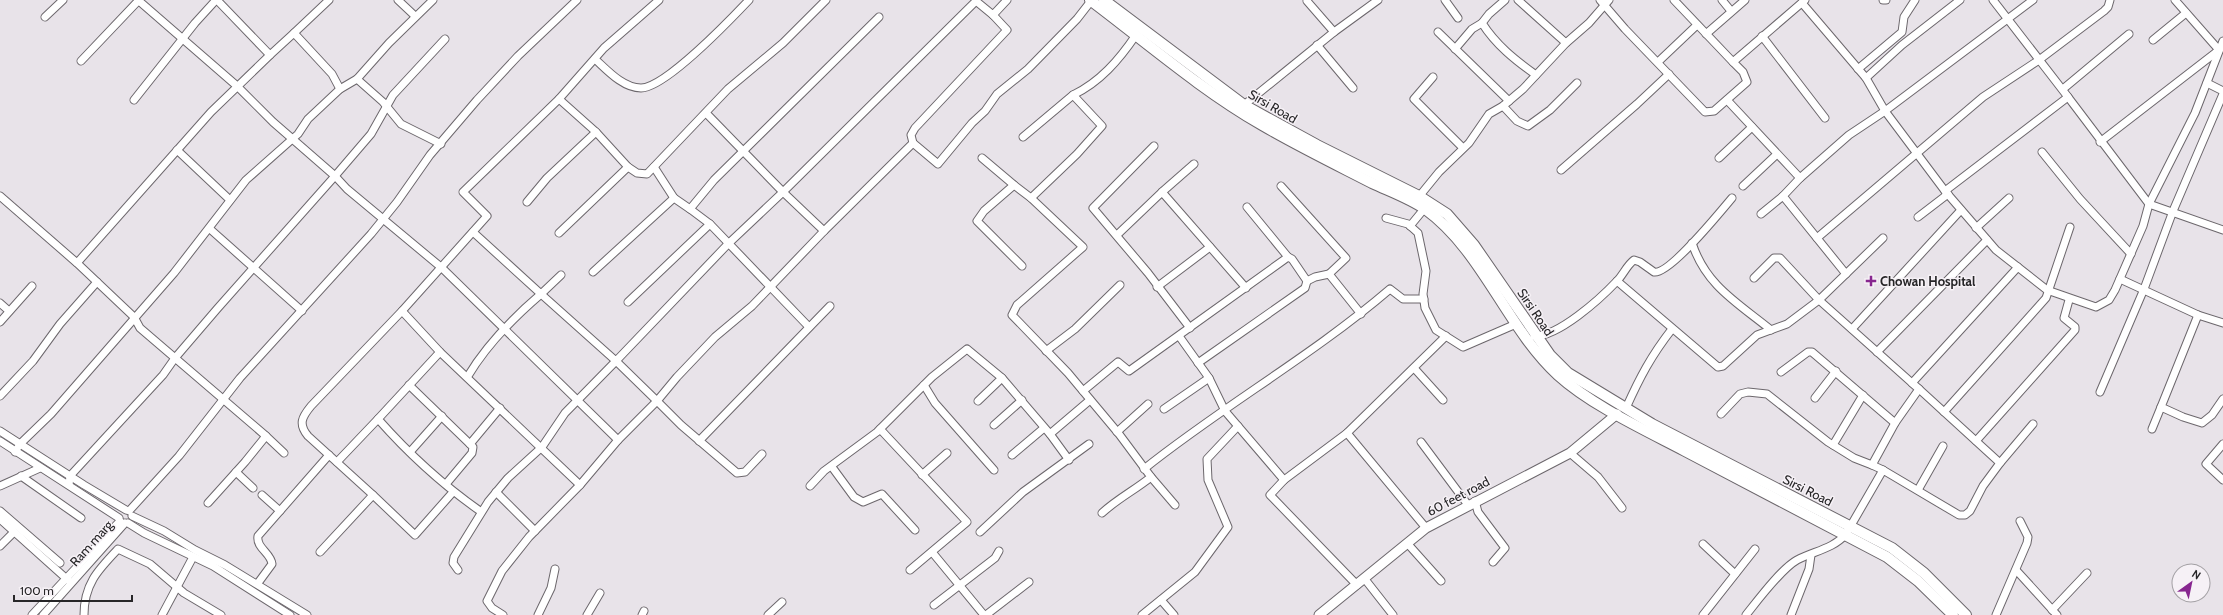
<svg xmlns="http://www.w3.org/2000/svg" width="2223" height="615" font-family="Cabin,sans-serif">
  <rect width="100%" height="100%" fill="#e8e3e9"/>
  <g fill="none" stroke-linecap="round" stroke-linejoin="round">
    <defs>
      <g id="minor">
        <polyline points="138,0 237,86 273,122 335,176 347,189 442,268 618,440"/>
        <polyline points="217,0 270,55 294,33 332,74 340,89"/>
        <polyline points="398,0 415,16"/>
        <polyline points="1445,0 1458,18"/>
        <path d="M1505,0L1489,14L1482,23C1496,45 1515,60 1536,75"/>
        <polyline points="1518,0 1566,43"/>
        <polyline points="1600,0 1625,29 1705,112 1714,111 1747,82 1743,72 1733,62"/>
        <polyline points="1674,0 1733,62 1805,0"/>
        <polyline points="1722,0 1731,11"/>
        <polyline points="1883,0 1886,0"/>
        <polyline points="1307,1 1334,32"/>
        <polyline points="1802,3 1866,78 1885,111 1945,191 1996,250 2047,290 2096,307 2109,300 2115,290 2143,226 2149,204 2195,113 2223,41"/>
        <polyline points="993,15 1007,30 915,128 911,135 913,143 938,164 972,123 985,111 997,94 1028,69 1077,19 1091,1"/>
        <polyline points="45,17 63,0"/>
        <polyline points="1438,32 1509,101"/>
        <polyline points="294,33 329,0"/>
        <polyline points="1706,34 1745,0"/>
        <polyline points="1762,36 1825,118"/>
        <polyline points="2153,40 2186,13"/>
        <polyline points="1317,45 1353,88"/>
        <polyline points="1455,49 1472,29 1482,23"/>
        <path d="M595,59C607,70 623,88 641,88C665,88 731,19 749,0"/>
        <polyline points="81,61 139,0"/>
        <polyline points="1658,62 1697,25"/>
        <polyline points="1858,69 1902,32 1904,17 1915,0"/>
        <polyline points="1433,77 1414,99 1463,148"/>
        <polyline points="1866,78 1902,45 1960,0"/>
        <polyline points="357,79 383,102 401,124 441,144"/>
        <polyline points="2207,83 2223,91"/>
        <polyline points="2063,89 2129,34"/>
        <polyline points="2068,97 2149,204 2223,230"/>
        <polyline points="559,99 596,132 628,167 637,173 647,174 728,89 783,43 826,0"/>
        <polyline points="134,100 195,23 216,0"/>
        <polyline points="1727,100 1800,178 1849,135 1885,111 2033,0"/>
        <polyline points="1244,105 1334,32 1378,0"/>
        <polyline points="1503,106 1517,121 1528,126 1550,110 1577,83"/>
        <polyline points="706,113 783,192 976,1 993,15 1007,0"/>
        <polyline points="1023,137 1073,95"/>
        <polyline points="2100,142 2219,50 2175,0"/>
        <polyline points="1154,146 1093,208 1148,273 1190,328"/>
        <polyline points="177,150 230,200"/>
        <polyline points="2042,152 2080,199 2131,254"/>
        <polyline points="982,158 1014,185"/>
        <polyline points="1719,158 1752,127"/>
        <polyline points="654,167 674,198"/>
        <polyline points="1561,170 1637,104 1669,74"/>
        <polyline points="1800,178 1783,196 1846,274"/>
        <polyline points="1281,186 1346,258 1329,274"/>
        <polyline points="1743,186 1776,155"/>
        <polyline points="1945,191 2068,97 1993,0"/>
        <polyline points="1162,192 1194,164"/>
        <polyline points="0,196 77,263 134,317 140,328 266,436 245,462 208,503"/>
        <path d="M1031,198L1077,154L1102,126L1073,95C1100,82 1119,60 1136,35"/>
        <polyline points="1417,199 1439,172 1469,143 1489,114 1503,106 1523,89 1566,43 1589,23 1609,0"/>
        <polyline points="527,202 547,178 596,132"/>
        <polyline points="690,209 710,224 809,327"/>
        <polyline points="1761,214 1783,196"/>
        <polyline points="1918,217 1948,194"/>
        <polyline points="1386,218 1408,224 1418,233 1426,271 1423,294 1425,308 1436,330 1463,347 1516,324"/>
        <polyline points="1410,226 1424,209"/>
        <polyline points="1976,228 2009,198"/>
        <polyline points="210,229 302,311"/>
        <polyline points="473,232 541,294 561,275"/>
        <polyline points="559,233 628,167"/>
        <polyline points="1117,235 1162,192 1246,288"/>
        <polyline points="1817,238 1983,97 2039,60 2104,11 2108,7 2110,0"/>
        <polyline points="1883,238 1819,300 1912,383"/>
        <path d="M1692,243C1706,286 1738,303 1771,330"/>
        <polyline points="77,263 211,112 270,55"/>
        <path d="M1022,266L977,221L984,211L1014,185L1031,198L1083,247L1017,305L1012,315L1068,373L1119,434L1151,477C1135,490 1117,499 1102,513"/>
        <polyline points="593,272 674,198 690,209 714,180 879,17"/>
        <polyline points="2120,279 2198,315 2223,323"/>
        <polyline points="1307,281 1315,277 1329,274 1361,314"/>
        <polyline points="1617,281 1718,367 1723,366 1757,335 1787,324 1819,300 1780,258 1774,258 1754,278"/>
        <polyline points="1157,287 1210,247"/>
        <polyline points="628,302 710,224"/>
        <polyline points="0,303 9,311"/>
        <polyline points="402,311 487,216 463,192 559,99 604,48 659,0"/>
        <polyline points="2198,315 2161,407 2183,417 2202,423 2212,415 2223,399"/>
        <polyline points="0,322 32,286"/>
        <polyline points="1852,329 1961,210"/>
        <polyline points="1179,336 1209,378 1225,411 1284,480"/>
        <path d="M1534,336C1558,337 1600,299 1617,281C1623,275 1627,265 1634,260L1640,262L1654,272C1669,275 1721,211 1732,198"/>
        <polyline points="1046,351 1075,329 1120,285"/>
        <path d="M440,352L378,419C408,453 443,485 480,511"/>
        <polyline points="1877,352 1987,240"/>
        <polyline points="1198,363 1305,288 1307,281 1292,259 1288,257"/>
        <polyline points="1414,368 1443,400"/>
        <polyline points="1781,372 1808,352 1812,352 1895,423"/>
        <path d="M468,376C487,344 513,318 541,294L616,361L728,244L783,192L824,231"/>
        <polyline points="409,385 473,447 472,453 446,484"/>
        <polyline points="924,385 935,403 994,470"/>
        <polyline points="1919,389 2000,463"/>
        <polyline points="1083,391 1118,362 1129,371 1288,257 1247,207"/>
        <polyline points="2100,392 2144,289 2173,211 2223,94"/>
        <polyline points="0,396 33,361 60,324 97,282"/>
        <polyline points="1815,398 1836,371"/>
        <polyline points="978,401 1002,378"/>
        <path d="M1626,408C1640,377 1651,356 1672,329"/>
        <polyline points="1164,409 1209,378"/>
        <polyline points="1944,412 2046,298 2070,227"/>
        <polyline points="1721,414 1740,394 1748,392 1767,394 1828,442 1854,458 1872,465"/>
        <polyline points="994,425 1022,400"/>
        <polyline points="880,429 967,522 910,570"/>
        <polyline points="2152,429 2161,407"/>
        <polyline points="0,431 84,485 126,510"/>
        <polyline points="1117,432 1148,404"/>
        <polyline points="1347,433 1426,528"/>
        <polyline points="1050,434 1069,460"/>
        <polyline points="266,436 284,453"/>
        <polyline points="0,441 119,518"/>
        <polyline points="699,441 830,306"/>
        <polyline points="1976,441 2075,330 2075,327 2064,318 2069,300"/>
        <polyline points="1421,442 1468,505"/>
        <polyline points="470,444 500,408"/>
        <polyline points="2223,444 2206,464 2223,480"/>
        <polyline points="1833,445 1863,395"/>
        <polyline points="15,452 20,444 51,414 174,273 246,180 298,134 308,119 340,89 357,79 389,43 433,0"/>
        <polyline points="410,452 442,416"/>
        <polyline points="1570,453 1598,477 1622,508"/>
        <polyline points="1012,455 1044,428"/>
        <polyline points="337,462 378,419"/>
        <polyline points="832,467 854,497 863,502 882,494 915,530"/>
        <path d="M1144,469C1224,405 1312,356 1390,289L1403,299H1424"/>
        <polyline points="1883,470 1872,465 1895,423 1919,389 1912,383 2018,267"/>
        <polyline points="236,472 253,488"/>
        <polyline points="922,475 947,453"/>
        <polyline points="21,476 81,518"/>
        <polyline points="1151,477 1175,505"/>
        <polyline points="69,485 70,476 163,375 175,358 217,309 335,176 371,134 393,95 445,39"/>
        <polyline points="0,486 40,468"/>
        <polyline points="810,486 824,471 877,432 932,377 967,349 1002,378 1050,434 1090,400"/>
        <polyline points="1918,490 1943,446"/>
        <polyline points="496,492 535,531"/>
        <polyline points="262,495 280,511"/>
        <polyline points="373,495 415,535 453,492"/>
        <polyline points="1475,501 1478,512 1505,548 1493,562"/>
        <polyline points="0,511 60,563"/>
        <polyline points="129,511 179,456 240,378 371,234 397,202 430,155 477,100 518,56 577,0"/>
        <polyline points="132,516 164,531 195,550 225,565 307,615"/>
        <polyline points="0,519 69,581"/>
        <polyline points="128,523 144,533 213,566 290,615"/>
        <polyline points="980,532 1023,492 1089,444"/>
        <polyline points="1407,543 1441,581"/>
        <polyline points="1703,544 1735,574"/>
        <polyline points="0,546 13,533"/>
        <path d="M320,552L373,495L308,436C298,424 302,417 311,406L402,311L440,352L580,485"/>
        <polyline points="932,552 984,615"/>
        <polyline points="458,570 453,563 454,557 488,502 508,478 542,447 565,413 616,361 657,401 677,377 715,337 752,306 824,231 913,143"/>
        <polyline points="2016,570 2057,615"/>
        <polyline points="1364,578 1393,615"/>
        <path d="M258,583L272,564C271,553 256,548 258,536L329,455"/>
        <polyline points="1357,585 1270,495 1284,480 1347,433 1446,336"/>
        <polyline points="1161,600 1174,615"/>
        <polyline points="934,605 995,558 999,551"/>
        <polyline points="2052,610 2087,573"/>
        <polyline points="32,615 120,521"/>
        <polyline points="43,615 125,523"/>
        <path d="M84,615C84,584 98,570 118,549L150,564L184,593L221,615"/>
        <polyline points="162,615 193,557"/>
        <polyline points="503,615 492,608 487,601 502,571 529,537 580,485 618,440 657,401 681,425 737,473 745,472 762,454"/>
        <polyline points="538,615 551,588 555,569"/>
        <polyline points="587,615 600,593"/>
        <polyline points="642,615 644,611"/>
        <polyline points="768,615 782,602"/>
        <polyline points="986,615 1029,582"/>
        <polyline points="1142,615 1195,572 1228,527 1208,480 1207,459 1238,426"/>
        <polyline points="1703,615 1755,549"/>
        <path d="M1746,615C1758,600 1781,569 1797,560C1814,551 1833,549 1846,534L1883,470L1959,515H1965L1970,511L1983,486L2000,463L2033,424"/>
        <polyline points="1791,615 1809,569 1811,555"/>
        <polyline points="1996,615 2027,543 2028,537 2020,521"/>
      </g>
      <polyline id="tertiary" points="1319,615 1426,528 1570,453 1617,414"/>
      <g id="secondary">
        <path d="M1090,0C1146,42 1201,90 1262,125C1298,146 1335,164 1372,183C1389,191 1409,198 1425,209C1483,251 1506,327 1558,375C1591,405 1645,430 1685,451C1752,486 1819,522 1887,557L1918,581L1953,615"/>
        <polyline points="1104,0 1244,105 1317,145 1419,196 1447,214 1474,245 1550,355 1568,373 1652,424 1892,548 1924,573 1966,615"/>
      </g>
    </defs>
    <!-- minor casing -->
    <use href="#minor" stroke="#6c676c" stroke-width="9"/>
    <!-- tertiary casing -->
    <use href="#tertiary" stroke="#6c676c" stroke-width="11"/>
    <!-- secondary casing -->
    <use href="#secondary" stroke="#6c676c" stroke-width="12"/>
    <!-- minor -->
    <use href="#minor" stroke="#fff" stroke-width="7"/>
    <!-- tertiary -->
    <use href="#tertiary" stroke="#fff" stroke-width="9"/>
    <!-- secondary -->
    <use href="#secondary" stroke="#fff" stroke-width="10"/>
  </g>
  <!-- markers -->
  <path fill="#87268f" stroke="#f6f1f6" stroke-width="1.5" d="M1869 275h4v4h4v4h-4v4h-4v-4h-4v-4h4z"/>
  <g text-anchor="middle" stroke-width="3" stroke-linejoin="round" paint-order="stroke">
    <!-- street labels -->
    <g font-size="13" fill="#272628" stroke="#f6f1f6">
      <text transform="translate(1273 106) rotate(30)" y="5">Sirsi Road</text>
      <text transform="translate(1536 312) rotate(56)" y="5">Sirsi Road</text>
      <text transform="translate(1808 490) rotate(27)" y="5">Sirsi Road</text>
      <text transform="translate(1458 496) rotate(-28)" y="5">60 feet road</text>
      <text transform="translate(91 543) rotate(-48)" y="5">Ram marg</text>
    </g>
    <!-- poi labels -->
    <g font-size="13" font-weight="bold" fill="#272628" stroke="#f6f1f6" text-anchor="start">
      <text x="1880" y="286">Chowan Hospital</text>
    </g>
  </g>
  <!-- north arrow -->
  <g transform="translate(2191 583) rotate(33)"><circle r="19" fill="#f6f1f6" stroke="#a3a0a4"/>
  <path d="M0-3L7 15L0 10L-7 15Z" fill="#87268f"/>
  <text y="-6" font-size="11" font-weight="bold" text-anchor="middle" fill="#272628">N</text>
  </g>
  <!-- scale -->
  <path d="M14 595v6h118v-6" fill="none" stroke="#272628" stroke-width="2"/>
  <text x="20" y="595" font-size="12" fill="#272628" stroke="#f6f1f6" stroke-width="3" paint-order="stroke">100 m</text>
</svg>
